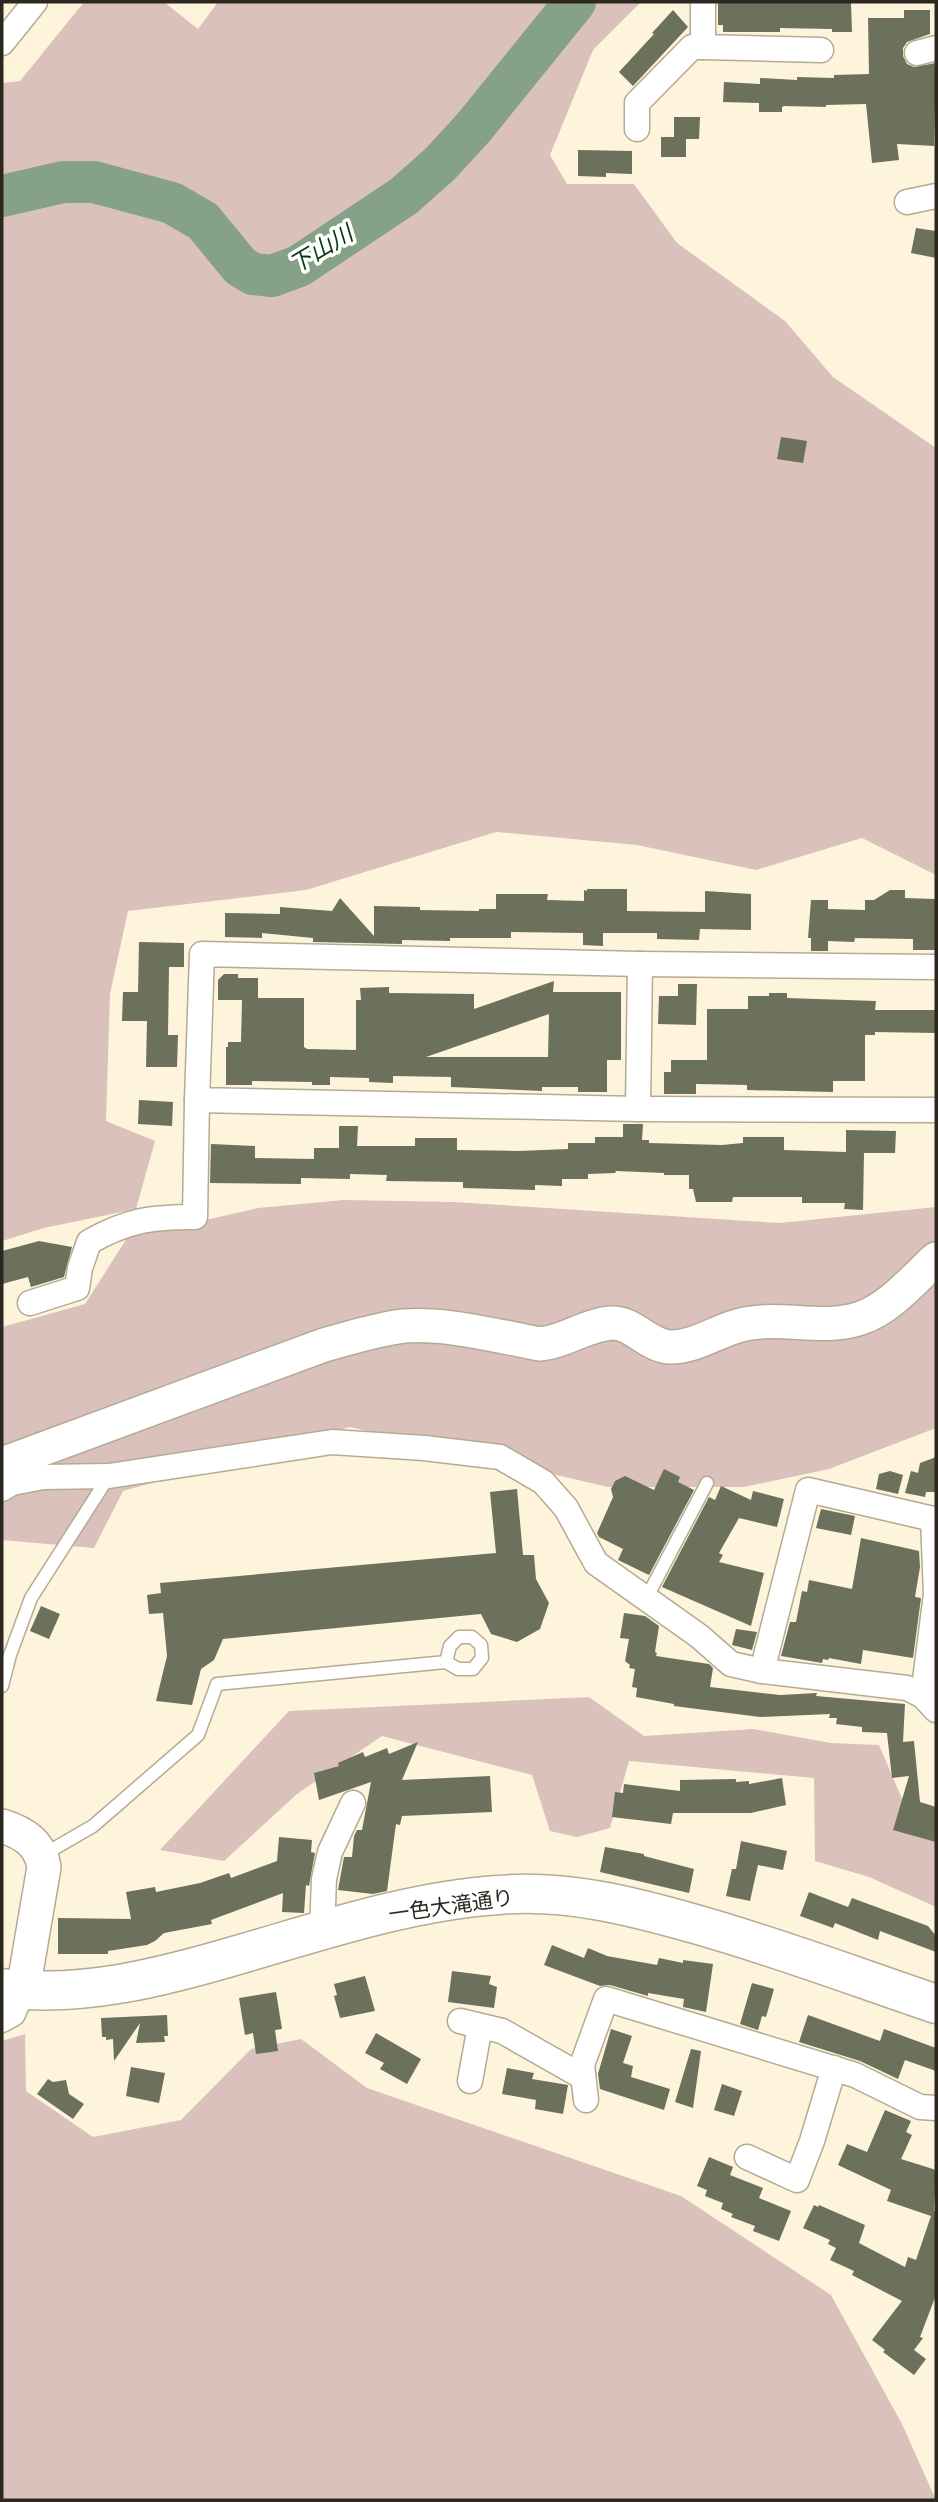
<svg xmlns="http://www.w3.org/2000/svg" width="938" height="2502" font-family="'PT Sans Narrow','Noto Sans JP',sans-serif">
  <rect width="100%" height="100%" fill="#fef4db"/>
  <!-- green -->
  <g fill="#dac1bc">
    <polygon points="84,2 164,2 198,29 218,2 641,2 593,50 550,155 567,184 634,184 677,243 785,321 833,377 936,448 936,875 862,838 756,870 637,845 496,832 306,890 128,911 110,994 106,1121 155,1141 136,1209 44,1228 2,1241 2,83 20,81"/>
    <polygon points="344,1200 454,1202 779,1223 936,1207 936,1428 829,1469 744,1487 608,1487 350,1427 123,1491 94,1548 2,1540 2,1327 85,1304 127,1238 258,1208"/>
    <polygon points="589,1697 644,1736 753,1729 831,1743 879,1745 909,1815 936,1836 936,1907 869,1877 815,1861 814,1778 629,1761 610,1828 577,1837 550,1831 532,1775 382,1736 297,1794 224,1861 160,1850 289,1711"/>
    <polygon points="25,2034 26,2091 93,2137 181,2120 251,2049 301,2039 367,2088 681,2196 831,2295 902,2424 936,2500 2,2500 2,2041"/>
  </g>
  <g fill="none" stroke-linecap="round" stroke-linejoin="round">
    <!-- river -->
    <polyline stroke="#85a289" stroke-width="42" points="2,196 63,182 94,182 172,203 203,221 240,266 253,274 272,276 299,266 404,196 440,164 474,127 575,2"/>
  </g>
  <!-- building -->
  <g fill="#6b715a" fill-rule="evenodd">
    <polygon points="718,2 851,3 852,32 832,32 832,29 780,28 780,32 723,32 723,25 718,25"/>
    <polygon points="673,10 688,27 633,86 619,72 654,34 652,33"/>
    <polygon points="904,10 930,10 930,34 907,42 903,48 903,56 907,64 914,67 936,63 934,146 897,144 899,160 872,163 866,104 826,105 826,107 784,106 782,107 782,112 759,112 759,103 723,102 724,82 760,84 760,78 797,80 797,77 834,78 834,75 869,74 868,18 904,18"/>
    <polygon points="674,117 700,117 699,139 686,139 686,157 661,157 661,137 674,137"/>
    <polygon points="578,150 632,151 632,174 606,173 606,177 578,176"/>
    <polygon points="916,228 936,231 936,258 911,253"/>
    <polygon points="781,437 807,441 803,463 777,459"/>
    <polygon points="587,889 627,889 627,911 705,912 705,891 751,894 751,930 700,929 699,940 657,939 657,933 603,933 603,946 583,945 583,933 511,932 511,938 450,938 450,941 402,940 402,944 313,942 313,938 262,933 262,938 225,937 225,913 280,914 280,907 332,911 340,898 374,936 374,906 420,907 420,910 479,911 479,909 496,909 496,894 548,894 547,900 584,901 584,890 587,891"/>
    <polygon points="890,890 905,890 905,898 936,899 936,950 913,950 913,939 855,938 854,942 828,941 828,951 811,951 811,938 808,938 811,900 828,900 828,909 865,910 865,900 874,900"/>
    <polygon points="139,942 184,943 184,967 169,967 168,1035 178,1035 177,1067 146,1067 147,1021 122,1021 123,992 138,992"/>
    <path d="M224,974H238V978H258V998H304V1047L307,1049L356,1050V1000H361L360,988L389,987V993L474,994V1009L554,981L553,992H621V1060H607V1092H578V1087H542V1091L451,1087V1077L393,1076V1083L369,1082V1078L330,1077V1085H312V1082L252,1081V1085H226V1047H228V1042H241L242,1000H218V980ZM549,1014L548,1057H426Z"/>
    <polygon points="678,984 697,984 696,1025 658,1024 659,996 678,996"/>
    <polygon points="769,993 787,993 787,998 876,1001 875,1010 936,1010 936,1033 875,1032 875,1035 865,1035 865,1081 833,1081 833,1092 747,1090 747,1085 696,1084 696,1094 664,1094 664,1072 671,1072 671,1060 707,1060 707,1009 748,1009 748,996 769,996"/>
    <polygon points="139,1100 173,1102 172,1126 138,1124"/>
    <polygon points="623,1124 643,1124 642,1140 649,1140 649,1143 722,1145 743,1143 743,1137 784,1137 784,1150 846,1152 846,1130 896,1131 895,1153 864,1153 863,1210 844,1209 845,1203 802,1203 802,1197 733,1197 732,1202 696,1202 693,1189 689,1189 689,1175 664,1175 664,1173 616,1171 615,1173 588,1174 588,1179 562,1179 562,1186 535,1185 535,1190 463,1188 463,1182 386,1181 387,1175 350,1174 350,1179 301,1178 301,1184 210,1183 211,1144 255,1146 255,1158 314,1159 314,1148 339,1148 339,1126 358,1126 357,1146 415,1146 415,1138 457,1138 457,1150 518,1151 568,1149 568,1143 595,1143 595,1137 623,1137"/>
    <polygon points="39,1241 72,1247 64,1277 31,1287 28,1277 2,1284 2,1251"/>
    <polygon points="936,1457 936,1492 926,1492 925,1497 905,1493 911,1471 918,1473 920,1463"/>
    <polygon points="664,1469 680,1477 678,1482 694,1490 649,1575 618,1560 623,1549 599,1537 597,1533 613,1497 611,1489 615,1481 625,1476 654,1490"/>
    <polygon points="890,1471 903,1475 898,1494 876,1489 879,1474"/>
    <polygon points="721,1486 751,1500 753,1491 784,1499 777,1527 739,1518 719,1553 723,1555 719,1562 764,1573 751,1626 662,1587 709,1497 715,1500"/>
    <polygon points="517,1489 523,1555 534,1555 536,1579 549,1603 540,1629 517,1642 491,1634 481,1614 223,1639 214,1660 201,1669 192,1705 156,1701 167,1656 163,1613 149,1614 147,1595 161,1593 160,1583 496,1553 490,1492"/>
    <polygon points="821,1509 855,1516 851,1535 816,1528"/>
    <polygon points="861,1538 919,1551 920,1567 915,1597 921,1598 913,1658 863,1650 861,1664 829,1658 828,1660 823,1659 822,1663 781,1656 790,1622 796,1622 802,1591 807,1592 809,1580 852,1589"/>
    <polygon points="41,1606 60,1614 49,1639 30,1631"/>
    <polygon points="624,1613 645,1616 659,1626 655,1652 657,1653 656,1656 709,1664 713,1668 710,1687 780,1695 817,1693 816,1696 905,1704 903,1742 914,1741 920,1802 936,1807 936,1842 893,1830 909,1776 892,1778 887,1733 862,1732 862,1727 836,1724 837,1718 829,1718 830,1714 760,1717 674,1706 674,1704 636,1697 637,1688 632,1687 635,1669 629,1668 630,1665 625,1661 629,1639 620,1638"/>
    <polygon points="736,1629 757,1632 752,1650 732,1645"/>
    <polygon points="418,1742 402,1780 490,1776 492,1812 402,1816 400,1825 396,1824 387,1891 373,1894 338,1890 344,1857 352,1857 354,1836 357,1830 362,1830 371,1782 319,1800 314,1773 339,1766 338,1763 363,1752 365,1757 387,1748 389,1754"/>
    <polygon points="782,1778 786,1805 751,1813 673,1813 671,1824 612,1817 615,1792 623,1793 624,1784 680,1791 680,1780 736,1779 736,1782 749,1781 749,1784"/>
    <polygon points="279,1837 312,1840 311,1852 315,1853 309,1886 306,1885 304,1913 282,1912 283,1893 211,1920 212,1924 164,1933 155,1941 147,1945 108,1951 108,1954 58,1954 58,1918 131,1919 126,1892 155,1887 156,1892 200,1883 229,1873 231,1878 277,1861"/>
    <polygon points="741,1841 787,1851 783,1870 758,1865 750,1901 726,1896 732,1869 736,1869"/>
    <polygon points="605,1847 644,1854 644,1856 694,1869 689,1893 600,1872"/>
    <polygon points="809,1892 848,1907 852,1898 928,1926 936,1936 936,1952 880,1931 878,1940 835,1923 833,1928 800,1916"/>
    <polygon points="552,1945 584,1958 588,1948 607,1956 657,1965 659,1958 683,1963 683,1960 713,1964 706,2012 683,2007 684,1999 648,1993 648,1996 610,1985 600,1986 544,1965"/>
    <polygon points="452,1971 491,1976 489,1984 497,1987 494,2008 448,2002"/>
    <polygon points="365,1976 375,2011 340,2018 334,1996 337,1995 334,1984"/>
    <polygon points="752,1983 774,1989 766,2017 762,2016 758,2030 740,2024"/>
    <polygon points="276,1992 282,2029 275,2030 278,2051 256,2054 253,2033 245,2035 239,1998"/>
    <polygon points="167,2015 168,2036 164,2036 165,2042 136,2043 140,2023 114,2061 113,2039 106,2040 106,2037 102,2037 101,2018"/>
    <polygon points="808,2015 880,2041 884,2029 936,2048 936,2071 905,2060 898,2079 860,2061 799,2042"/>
    <polygon points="611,2029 632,2036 623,2063 633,2066 631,2077 670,2089 664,2110 600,2089 598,2074"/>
    <polygon points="376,2033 421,2059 407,2084 380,2069 384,2063 365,2053"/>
    <polygon points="691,2049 701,2051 693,2108 675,2102"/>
    <polygon points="131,2067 165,2073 159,2103 126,2096"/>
    <polygon points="507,2068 534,2073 532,2079 568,2085 563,2114 535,2109 536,2100 502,2094"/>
    <polygon points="48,2079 53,2082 66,2080 69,2094 84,2104 73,2119 37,2094"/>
    <polygon points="722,2084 742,2091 734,2116 714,2110"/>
    <polygon points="885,2110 911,2121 906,2132 912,2135 901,2159 936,2170 934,2211 936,2212 936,2295 920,2337 923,2338 914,2350 926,2359 914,2375 883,2352 885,2350 872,2340 902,2301 852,2275 854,2271 830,2260 836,2248 828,2244 830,2240 803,2228 814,2205 818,2207 819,2205 865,2225 859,2243 905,2267 908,2257 916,2260 931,2216 887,2201 891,2190 838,2165 847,2144 867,2152"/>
    <polygon points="709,2157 733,2167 730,2175 763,2188 759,2198 791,2211 779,2241 753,2231 755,2226 731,2217 733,2214 721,2209 723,2203 705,2196 707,2190 697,2186"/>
  </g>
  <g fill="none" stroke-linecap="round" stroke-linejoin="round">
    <defs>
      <g id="lane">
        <polyline points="647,1597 707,1483"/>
        <polyline points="2,1686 10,1655 31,1598 109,1476"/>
        <polyline points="43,1855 93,1826 198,1735 217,1684 446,1662 458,1669 473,1669 482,1658 481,1645 472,1637 459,1637 450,1646 446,1662"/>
      </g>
      <g id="street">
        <polyline points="703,2 703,47 821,50"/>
        <polyline points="2,43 35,2"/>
        <polyline points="917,53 936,48"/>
        <polyline points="637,129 637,103 692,47 703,47"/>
        <polyline points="907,202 936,196"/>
        <polyline points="936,967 640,964 202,954 197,1100 638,1109 936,1110"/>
        <polyline points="638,1109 640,964"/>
        <path d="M30,1303L77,1288L80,1268L89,1242C128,1220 151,1217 195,1217L197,1100"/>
        <polyline points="2,1489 12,1483 43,1477 109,1476 332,1442 424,1448 500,1457 543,1482 566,1508 596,1563 699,1636 731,1664 762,1671 907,1688 923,1696 936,1710"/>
        <polyline points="762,1671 808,1490 933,1519 936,1594 923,1696"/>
        <polyline points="322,1931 324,1879 330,1852 353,1803"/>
        <polyline points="2,2020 13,2014 23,1990"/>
        <polyline points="460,2021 502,2031 583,2077"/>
        <polyline points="470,2081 480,2026"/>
        <polyline points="586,2100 582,2065 606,1999 855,2075 920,2107 936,2108"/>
        <polyline points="747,2157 797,2180 812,2141 834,2068"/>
      </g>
      <g id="secondary">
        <path d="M2,1464L324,1345C350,1338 377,1329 404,1326C449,1323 496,1336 540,1344C564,1342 586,1325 611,1323C633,1322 647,1345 669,1347C696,1348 719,1329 745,1324C783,1316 824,1331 861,1318C890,1308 914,1279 936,1259"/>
        <path d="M2,1826C24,1833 40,1843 44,1867L23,1990"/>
      </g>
      <path id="primary" d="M2,1988C83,1998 163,1977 241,1954C324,1930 410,1901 498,1895C565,1889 632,1906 695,1924C777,1947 856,1977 936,2004"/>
    </defs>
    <!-- lane casing -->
    <use href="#lane" stroke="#b4ab93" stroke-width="15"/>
    <!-- street casing -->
    <use href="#street" stroke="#b4ab93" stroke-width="27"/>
    <!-- secondary casing -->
    <use href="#secondary" stroke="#b4ab93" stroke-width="36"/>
    <!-- primary casing -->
    <use href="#primary" stroke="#b4ab93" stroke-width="41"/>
    <!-- lane -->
    <use href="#lane" stroke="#fff" stroke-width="12"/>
    <!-- street -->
    <use href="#street" stroke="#fff" stroke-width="24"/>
    <!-- secondary -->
    <use href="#secondary" stroke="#fff" stroke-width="33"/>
    <!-- primary -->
    <use href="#primary" stroke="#fff" stroke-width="38"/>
  </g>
  <g text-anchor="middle" stroke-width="7" stroke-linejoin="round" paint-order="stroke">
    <!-- street labels -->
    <g font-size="21" fill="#2c281f" stroke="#fff">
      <text transform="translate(451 1906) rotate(-8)" y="7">一色大滝通り</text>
    </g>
    <!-- water labels -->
    <g font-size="23" font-style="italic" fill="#073815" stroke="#fff">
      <text transform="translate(321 249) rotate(-31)" y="8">下山川</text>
    </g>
  </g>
  <!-- border -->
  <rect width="938" height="2502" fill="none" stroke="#2c281f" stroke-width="7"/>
</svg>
